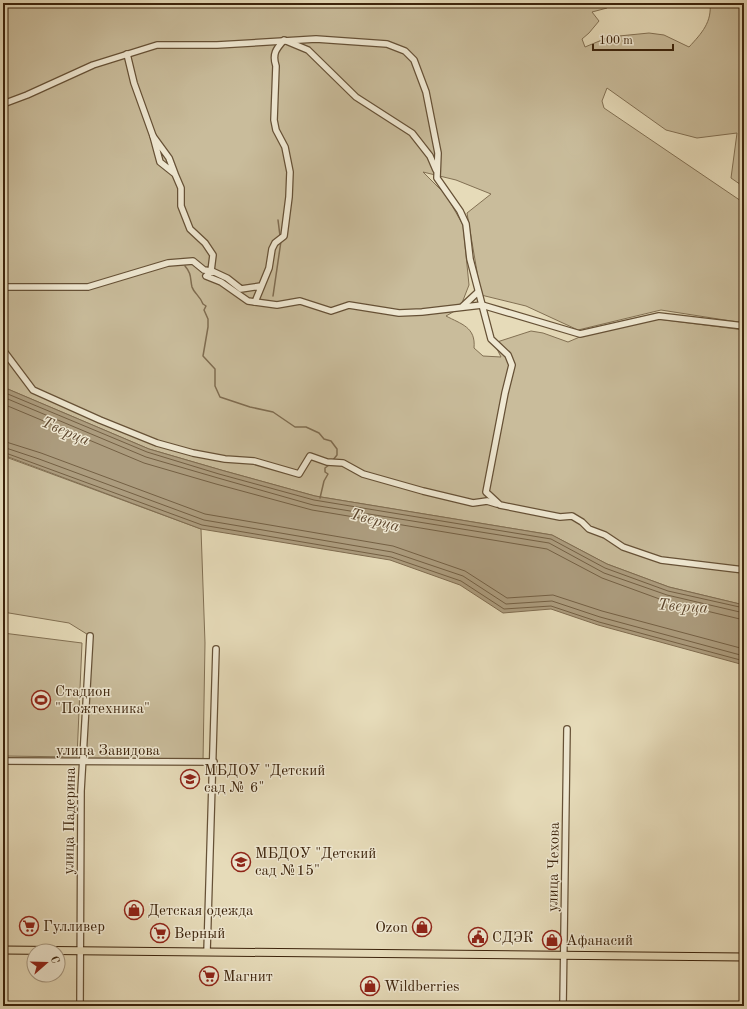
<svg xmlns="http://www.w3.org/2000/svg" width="747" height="1009" font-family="'Old Standard TT',serif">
  <rect width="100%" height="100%" fill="#e6dbb9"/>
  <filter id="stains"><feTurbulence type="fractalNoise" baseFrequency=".005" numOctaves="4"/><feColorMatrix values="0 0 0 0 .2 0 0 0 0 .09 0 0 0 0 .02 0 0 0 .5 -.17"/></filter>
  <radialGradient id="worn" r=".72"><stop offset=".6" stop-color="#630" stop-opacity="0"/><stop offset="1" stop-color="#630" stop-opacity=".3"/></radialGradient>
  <!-- green -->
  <g fill="#c9bc9b" stroke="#827053">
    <path d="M3,3H609L607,8L592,12L599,21L589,33L582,39L585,47L609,37L649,33L664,35L689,47C702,33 712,22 710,3H744V187L731,178L737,133L697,138L666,130L607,88L602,101L604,108L744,203V323L661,310L578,330L526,306L481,295L467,213L491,194L456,180L423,172L446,195L463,225L469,285L460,308L446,316C461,324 476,327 474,348L483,356L501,357L494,343L531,331L543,333L568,342L582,336L658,319L744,330V605L669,587L607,564L552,535L315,496L221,470L149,449L3,387Z"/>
    <polygon points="3,456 201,529 205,643 203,762 82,762 90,636 69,623 3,612"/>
    <polygon points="3,633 82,643 77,757 3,756"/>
  </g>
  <!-- water -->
  <polygon fill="#ac9c7e" stroke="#7f6c50" points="3,387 149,449 221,470 315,496 552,535 607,564 669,587 744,605 744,665 598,625 551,609 503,613 460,585 390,560 201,529 3,455"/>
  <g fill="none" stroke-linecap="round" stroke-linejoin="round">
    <!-- shore -->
    <g stroke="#746044" stroke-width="1">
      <polyline points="3,392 147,452 219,474 314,500 551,539 605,568 668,591 744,608"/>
      <polyline points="3,397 146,457 218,478 313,505 549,543 604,573 667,595 744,613"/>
      <polyline points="3,404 144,463 216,484 312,510 547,549 602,578 665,601 744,620"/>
      <polyline points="3,441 41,453 205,514 393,546 465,571 507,598 553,595 602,611 744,649"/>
      <polyline points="3,447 39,459 204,520 392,552 463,576 506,604 552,601 600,617 744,656"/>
      <polyline points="3,452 202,525 391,557 461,581 504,609 551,606 599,622 744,661"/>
    </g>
    <!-- stream -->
    <g stroke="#7f6c50" stroke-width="1.5">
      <polyline points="278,220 280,236"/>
      <path d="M185,266C192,274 190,279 192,287C194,293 200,296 203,304L206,306L204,310L208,319V327L203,356L215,369V386L220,397L250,407L273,412L295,427H306L319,433L324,439L331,441L337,449V455L333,460"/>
      <polyline points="273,296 281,241"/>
      <polyline points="320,498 324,481 328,474 325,472 325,468 329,465"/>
    </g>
    <defs>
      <g id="minor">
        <polyline points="127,54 134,83 153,136"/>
        <polyline points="3,104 27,95 93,65 157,45 217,45 316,39 387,44 405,51 414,60 426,92 438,153 437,178 460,211 466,224 470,259 491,339 508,355 512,365 505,393 486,492 500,505 560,517 572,516 582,522 589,529 605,535 623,547 661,560 744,570"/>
        <path d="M261,286L241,289L227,278L212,271L206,276L221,282L248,301L255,302L269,268L272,249L275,243L284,236L289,197L290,172L285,147L276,130L274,120L276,66C272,54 276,49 284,40L308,50L356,97L412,133L430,156L436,170"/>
        <polyline points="3,287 88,287 168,263 193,261 204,270 211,271 213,255 205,243 190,229 181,206 181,188 175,174 160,162 153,136 169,158 175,174"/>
        <polyline points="255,302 277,305 300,301 331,311 349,305 399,313 422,312 482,305 580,334 659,316 744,326"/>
        <polyline points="463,306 478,292"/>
        <polyline points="3,350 33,390 100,420 157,443 193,453 225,459 254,461 299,474 310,456 327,462 343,463 363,474 423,491 473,503 487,501 497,504"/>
        <polyline points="3,761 214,762"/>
        <polyline points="207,952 216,649"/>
        <polyline points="80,1006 81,791 90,636"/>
        <polyline points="563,1006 567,729"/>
      </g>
      <polyline id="major" points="3,950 744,957"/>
    </defs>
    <!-- minor casing -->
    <use href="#minor" stroke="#665136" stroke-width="8"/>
    <!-- major casing -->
    <use href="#major" stroke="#3c230b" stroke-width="9"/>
    <!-- minor -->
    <use href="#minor" stroke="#efe8d2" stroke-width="5.5"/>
    <!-- major -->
    <use href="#major" stroke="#e6dbb9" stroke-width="7"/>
  </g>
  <!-- icons -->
  <defs>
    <symbol id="stadium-ring" viewBox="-11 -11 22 22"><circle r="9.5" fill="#efe8d2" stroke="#8f2418" stroke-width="1.5"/><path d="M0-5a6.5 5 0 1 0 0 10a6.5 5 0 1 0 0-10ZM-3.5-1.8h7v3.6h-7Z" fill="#8f2418"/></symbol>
    <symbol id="school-ring" viewBox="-11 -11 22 22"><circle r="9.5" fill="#efe8d2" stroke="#8f2418" stroke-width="1.5"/><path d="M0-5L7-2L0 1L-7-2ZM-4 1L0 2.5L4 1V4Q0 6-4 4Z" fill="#8f2418"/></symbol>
    <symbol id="shop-ring" viewBox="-11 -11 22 22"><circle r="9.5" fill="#efe8d2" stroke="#8f2418" stroke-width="1.5"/><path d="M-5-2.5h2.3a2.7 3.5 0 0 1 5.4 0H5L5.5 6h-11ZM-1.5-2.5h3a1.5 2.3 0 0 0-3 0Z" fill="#8f2418"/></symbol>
    <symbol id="supermarket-ring" viewBox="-11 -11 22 22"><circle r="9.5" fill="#efe8d2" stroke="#8f2418" stroke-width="1.5"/><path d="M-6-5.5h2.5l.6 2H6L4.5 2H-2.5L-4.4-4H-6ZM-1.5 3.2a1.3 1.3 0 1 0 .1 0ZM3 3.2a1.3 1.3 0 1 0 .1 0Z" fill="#8f2418"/></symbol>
    <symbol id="civic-ring" viewBox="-11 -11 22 22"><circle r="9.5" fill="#efe8d2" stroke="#8f2418" stroke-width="1.5"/><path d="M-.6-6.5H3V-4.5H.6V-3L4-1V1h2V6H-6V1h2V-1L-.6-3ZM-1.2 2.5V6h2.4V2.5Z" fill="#8f2418"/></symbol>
  </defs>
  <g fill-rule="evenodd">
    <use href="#stadium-ring" x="30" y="689" width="22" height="22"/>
    <use href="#school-ring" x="179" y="768" width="22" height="22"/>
    <use href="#school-ring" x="230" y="851" width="22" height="22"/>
    <use href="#shop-ring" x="123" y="899" width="22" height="22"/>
    <use href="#supermarket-ring" x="18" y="915" width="22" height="22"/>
    <use href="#shop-ring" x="411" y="916" width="22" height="22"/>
    <use href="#supermarket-ring" x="149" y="922" width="22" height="22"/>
    <use href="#civic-ring" x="467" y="926" width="22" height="22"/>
    <use href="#shop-ring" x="541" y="929" width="22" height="22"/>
    <use href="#supermarket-ring" x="198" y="965" width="22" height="22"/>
    <use href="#shop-ring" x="359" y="975" width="22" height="22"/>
  </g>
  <g text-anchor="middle" stroke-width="3" stroke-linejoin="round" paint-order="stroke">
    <!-- poi labels -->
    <g font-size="15" fill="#3c230b" stroke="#efe8d2" text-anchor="start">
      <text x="55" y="696">Стадион<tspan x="55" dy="17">"Пожтехника"</tspan></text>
      <text x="204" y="775">МБДОУ "Детский<tspan x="204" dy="17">сад № 6"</tspan></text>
      <text x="255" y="858">МБДОУ "Детский<tspan x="255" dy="17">сад №15"</tspan></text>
      <text x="148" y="915">Детская одежда</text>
      <text x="43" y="931">Гулливер</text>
      <text x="408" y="932" text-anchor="end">Ozon</text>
      <text x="174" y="938">Верный</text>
      <text x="492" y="942">СДЭК</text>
      <text x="566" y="945">Афанасий</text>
      <text x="223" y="981">Магнит</text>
      <text x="384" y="991">Wildberries</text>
    </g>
    <!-- street labels -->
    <g font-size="15" fill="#3c230b" stroke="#efe8d2">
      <text x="108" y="755">улица Завидова</text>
      <text transform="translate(69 821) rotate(-89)" y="5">улица Падерина</text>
      <text transform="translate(553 867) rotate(-89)" y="5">улица Чехова</text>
    </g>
    <!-- water labels -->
    <g font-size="16" font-style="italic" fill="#5e472e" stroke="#efe8d2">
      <text transform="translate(66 430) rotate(23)" y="6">Тверца</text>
      <text transform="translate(375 519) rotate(15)" y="6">Тверца</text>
      <text transform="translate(683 605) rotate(4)" y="6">Тверца</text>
    </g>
  </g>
  <!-- margin -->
  <rect width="747" height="1009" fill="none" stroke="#e6dbb9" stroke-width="16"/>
  <rect x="4" y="4" width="739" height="1001" fill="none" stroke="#3c230b" stroke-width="2"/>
  <rect x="8" y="8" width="731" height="993" fill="none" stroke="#3c230b"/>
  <!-- north arrow -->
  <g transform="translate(46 963) rotate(70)"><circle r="19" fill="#efe8d2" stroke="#a79982"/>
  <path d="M0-3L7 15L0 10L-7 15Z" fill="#8f2418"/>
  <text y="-6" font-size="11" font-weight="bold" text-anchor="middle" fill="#3c230b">С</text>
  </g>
  <!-- scale -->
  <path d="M593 44v6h80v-6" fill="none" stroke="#3c230b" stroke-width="2"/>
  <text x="599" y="44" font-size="12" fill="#3c230b" stroke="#efe8d2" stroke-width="3" paint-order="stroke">100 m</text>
  <rect width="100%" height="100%" filter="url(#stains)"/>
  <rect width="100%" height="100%" fill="url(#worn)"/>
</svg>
